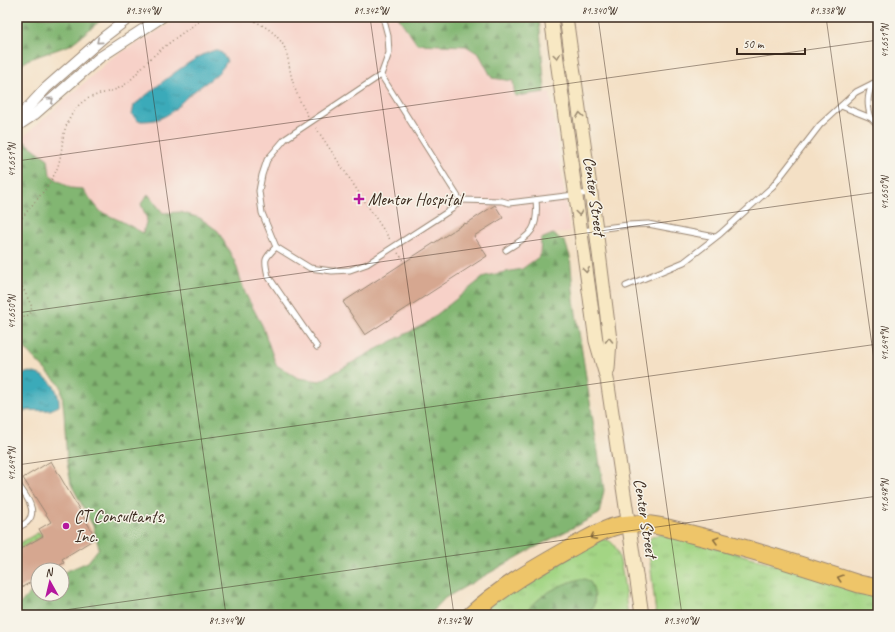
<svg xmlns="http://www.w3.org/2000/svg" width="895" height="632" font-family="Caveat,sans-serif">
  <defs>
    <pattern id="grass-tufts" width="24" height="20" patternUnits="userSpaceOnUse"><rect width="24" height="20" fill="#a3d584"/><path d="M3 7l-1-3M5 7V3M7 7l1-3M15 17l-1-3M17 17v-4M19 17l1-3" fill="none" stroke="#8db772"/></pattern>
    <pattern id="forest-firs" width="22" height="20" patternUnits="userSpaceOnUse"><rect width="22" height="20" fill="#82b672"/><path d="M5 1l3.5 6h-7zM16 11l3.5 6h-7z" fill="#6c945d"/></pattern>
    <pattern id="garden-dots" width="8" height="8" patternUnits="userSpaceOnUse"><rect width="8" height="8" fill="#a3d584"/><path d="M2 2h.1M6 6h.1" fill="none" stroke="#8db772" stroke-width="1.8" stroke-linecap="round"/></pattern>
    <pattern id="water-ripples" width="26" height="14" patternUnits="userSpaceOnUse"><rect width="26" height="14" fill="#3baab9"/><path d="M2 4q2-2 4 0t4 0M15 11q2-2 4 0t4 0" fill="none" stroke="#338b96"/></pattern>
  </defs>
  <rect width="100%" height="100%" fill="#f7f3e8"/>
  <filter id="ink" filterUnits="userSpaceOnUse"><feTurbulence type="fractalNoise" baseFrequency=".025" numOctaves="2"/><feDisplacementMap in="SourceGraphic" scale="8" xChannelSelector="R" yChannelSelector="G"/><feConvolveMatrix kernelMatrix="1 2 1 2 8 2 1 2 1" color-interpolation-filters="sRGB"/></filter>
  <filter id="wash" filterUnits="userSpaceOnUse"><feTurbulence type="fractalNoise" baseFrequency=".012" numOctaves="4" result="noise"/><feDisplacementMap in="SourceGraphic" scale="16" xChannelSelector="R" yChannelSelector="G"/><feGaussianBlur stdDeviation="0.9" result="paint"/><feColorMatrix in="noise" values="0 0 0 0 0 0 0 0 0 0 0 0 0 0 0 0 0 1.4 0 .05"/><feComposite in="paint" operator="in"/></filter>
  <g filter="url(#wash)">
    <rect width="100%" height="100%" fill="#f4e0c5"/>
    <!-- built -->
    <polygon fill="#f7d1c8" points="181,17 398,17 417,44 466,46 479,54 492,78 513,81 515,96 550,92 570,232 553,234 541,239 540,256 522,269 485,276 425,324 371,352 321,381 298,378 276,365 262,325 245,293 235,262 180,212 163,213 142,204 147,219 144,233 121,221 101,212 82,189 70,188 49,175 48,159 21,139 112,58"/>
    <!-- grass -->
    <g fill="url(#grass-tufts)" stroke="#6f8051">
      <path d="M667,534L878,593V615H656L648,543C650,534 659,535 667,534Z"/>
      <path d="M602,539C607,540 610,540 613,544C623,555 625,599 628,615H479L499,597Z"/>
    </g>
    <!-- forest -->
    <g fill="url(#forest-firs)" stroke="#5e7048">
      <polygon points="17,17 105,17 70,45 27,60 17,70"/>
      <polygon points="398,17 539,17 545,92 515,96 513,81 492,78 479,54 466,46 417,44"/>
      <polygon points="21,139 48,159 50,175 70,188 82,189 101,212 121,221 143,233 147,219 141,204 148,194 163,213 180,212 200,218 218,231 235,262 245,293 262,325 276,365 298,378 320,381 371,352 425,324 485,276 522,269 540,256 541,239 553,234 565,242 570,256 574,301 604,490 599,514 532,549 445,598 429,615 17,615 17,605 20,604 30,593 38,587 38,594 62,594 62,573 88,562 99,548 93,526 71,484 67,462 64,412 61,386 26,350 17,333 17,142"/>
      <path d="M580,579C583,579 585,579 587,580C594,582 595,598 594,604C593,608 590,611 587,615H524C538,596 557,585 580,579Z"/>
    </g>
    <!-- garden -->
    <polygon fill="url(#garden-dots)" stroke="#6f8051" points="39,532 42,536 17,550 17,545"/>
    <!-- water -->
    <g fill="url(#water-ripples)" stroke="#3b6a6c">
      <path d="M215,50L222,53L227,61C219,77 200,85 187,97C179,104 173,113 163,117C155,121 147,121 138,121L132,115L134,105C157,87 187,59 215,50Z"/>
      <path d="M30,372C34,373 39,374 42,376C54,381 60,395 59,406L50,410L17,411V377L18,375Z"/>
    </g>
    <g id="blocks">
      <!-- building -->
      <g fill="#d6a790">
        <polygon points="495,205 503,218 474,236 487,256 365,335 343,302 465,223 466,224"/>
        <polygon points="51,461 96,538 62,559 64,563 51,570 38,570 38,578 17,590 17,551 43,536 39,529 51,522 23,478"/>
      </g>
    </g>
  </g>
  <g filter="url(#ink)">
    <use href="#blocks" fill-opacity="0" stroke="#988572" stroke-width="1"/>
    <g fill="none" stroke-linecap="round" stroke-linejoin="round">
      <defs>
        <g id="lane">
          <polyline points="381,75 460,200 452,209 367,264 350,270 332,271 310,268 276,247 262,213 259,191 262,175 267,160 285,139 381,75 389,53 388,36 383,17"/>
          <polyline points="841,106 871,118 878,125"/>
          <path d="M871,118C867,105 867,97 872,84"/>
          <polyline points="460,200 502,201 509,203 590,193"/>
          <polyline points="581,231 628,225 648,224 715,237"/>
          <path d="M276,247C264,259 264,259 268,276L317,347"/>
          <path d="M506,250C530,235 539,231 536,200"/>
          <polyline points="626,286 684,262 720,234 773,186 820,125 856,92 878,81"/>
          <path d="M17,483C23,492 39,510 28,521C26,524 20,526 17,528"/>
        </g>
        <g id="street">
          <polyline points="20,123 23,113 46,88 104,37 130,17"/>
          <polyline points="17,126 35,114 99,58 162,17"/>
        </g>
        <g id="secondary">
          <polyline points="551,17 596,341 607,379 642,615"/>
          <polyline points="566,17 596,229 610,340 608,369"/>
        </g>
        <path id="highway" d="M471,615C502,586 539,566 576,545C593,536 610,525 629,524C649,522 672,529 691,534C748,548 804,566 859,584L878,588"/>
      </defs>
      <!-- lane casing -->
      <use href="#lane" stroke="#988572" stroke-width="7"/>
      <!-- street casing -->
      <use href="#street" stroke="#988572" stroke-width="12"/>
      <!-- secondary casing -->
      <use href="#secondary" stroke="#988572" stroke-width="15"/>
      <!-- highway casing -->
      <use href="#highway" stroke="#988572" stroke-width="19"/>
      <!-- path -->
      <g stroke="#988572" stroke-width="1.5" stroke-dasharray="1 3" stroke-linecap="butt">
        <path d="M248,17C259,24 270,28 278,38C289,49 288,65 292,79C296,93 301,104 308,116"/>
        <polyline points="316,128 391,241"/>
        <path d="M17,224C30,206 47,191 56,171C63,156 61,137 67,124C69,118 74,111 78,106C89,94 106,94 119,88C132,82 140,68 150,59C168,43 186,30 206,17"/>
        <polyline points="398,253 405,262"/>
        <polyline points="17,276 32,307 30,314 25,317 17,318"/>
      </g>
      <!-- lane -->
      <use href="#lane" stroke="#fff" stroke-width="5"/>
      <!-- street -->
      <use href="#street" stroke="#fff" stroke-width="10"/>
      <!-- secondary -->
      <use href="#secondary" stroke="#f8e8c3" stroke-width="13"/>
      <!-- highway -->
      <use href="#highway" stroke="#eec569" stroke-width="17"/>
    </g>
    <!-- one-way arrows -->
    <defs><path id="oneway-chevron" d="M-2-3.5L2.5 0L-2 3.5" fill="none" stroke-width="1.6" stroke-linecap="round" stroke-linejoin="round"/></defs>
    <g stroke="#a79f9a">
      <use href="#oneway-chevron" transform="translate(99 41) rotate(139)"/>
      <use href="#oneway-chevron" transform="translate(51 100) rotate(-40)"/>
    </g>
    <g stroke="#9a8970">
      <use href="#oneway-chevron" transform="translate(557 56) rotate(82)"/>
      <use href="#oneway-chevron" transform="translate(580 115) rotate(-98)"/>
      <use href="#oneway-chevron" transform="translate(579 213) rotate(82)"/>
      <use href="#oneway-chevron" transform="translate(586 270) rotate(83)"/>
      <use href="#oneway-chevron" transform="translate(609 340) rotate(-91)"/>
    </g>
    <g stroke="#8c7040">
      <use href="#oneway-chevron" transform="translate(593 537) rotate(152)"/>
      <use href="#oneway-chevron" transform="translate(716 540) rotate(-165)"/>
      <use href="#oneway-chevron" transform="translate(840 578) rotate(-162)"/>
    </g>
  </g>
  <!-- ticks -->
  <path fill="none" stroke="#3b2a1e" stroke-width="1" stroke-opacity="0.45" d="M142,17L226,615M370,17L454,615M598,17L682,615M826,17L878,388M17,161L878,40M17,313L878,192M17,465L878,344M29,615L878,496"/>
  <!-- markers -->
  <g fill="#b5179e" stroke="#f7f3e8" stroke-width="1.5">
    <path d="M357 193h4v4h4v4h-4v4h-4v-4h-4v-4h4z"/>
    <circle cx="66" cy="526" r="4"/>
  </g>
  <g text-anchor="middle" stroke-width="3" stroke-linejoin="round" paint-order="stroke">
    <!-- street labels -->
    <g font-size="17" fill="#3b2a1e" stroke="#f7f3e8">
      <text transform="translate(595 196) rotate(82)" y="6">Center Street</text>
      <text transform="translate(646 518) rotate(81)" y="6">Center Street</text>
    </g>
    <!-- poi labels -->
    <g font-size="17" fill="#3b2a1e" stroke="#f7f3e8" text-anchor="start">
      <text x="368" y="205">Mentor Hospital</text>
      <text x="74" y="522">CT Consultants,<tspan x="74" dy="20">Inc.</tspan></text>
    </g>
  </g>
  <!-- margin -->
  <rect width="895" height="632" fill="none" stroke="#f7f3e8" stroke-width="44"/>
  <!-- north arrow -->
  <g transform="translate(50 582) rotate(352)"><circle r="19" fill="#f7f3e8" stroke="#aca397"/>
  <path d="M0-3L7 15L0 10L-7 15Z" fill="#b5179e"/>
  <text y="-6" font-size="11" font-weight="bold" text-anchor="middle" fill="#3b2a1e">N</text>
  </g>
  <!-- scale -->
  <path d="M737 48v6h68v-6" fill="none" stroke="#3b2a1e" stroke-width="2"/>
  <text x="743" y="48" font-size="12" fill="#3b2a1e" stroke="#f7f3e8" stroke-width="3" paint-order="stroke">50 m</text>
  <rect x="22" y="22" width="851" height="588" fill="none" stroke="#3b2a1e" stroke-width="1.5"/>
  <g font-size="10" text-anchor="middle" fill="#3b2a1e">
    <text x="143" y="14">81.344°W</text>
    <text x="371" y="14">81.342°W</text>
    <text x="599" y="14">81.340°W</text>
    <text x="827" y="14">81.338°W</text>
    <text transform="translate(884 41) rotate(-90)" y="4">41.651°N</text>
    <text transform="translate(11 160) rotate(-90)" y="4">41.651°N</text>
    <text transform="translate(884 193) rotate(-90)" y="4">41.650°N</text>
    <text transform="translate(11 312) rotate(-90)" y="4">41.650°N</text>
    <text transform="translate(884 344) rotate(-90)" y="4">41.649°N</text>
    <text transform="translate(11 464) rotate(-90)" y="4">41.649°N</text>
    <text transform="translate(884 496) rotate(-90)" y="4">41.648°N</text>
    <text x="226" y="624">81.344°W</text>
    <text x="454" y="624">81.342°W</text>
    <text x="681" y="624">81.340°W</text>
  </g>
</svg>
